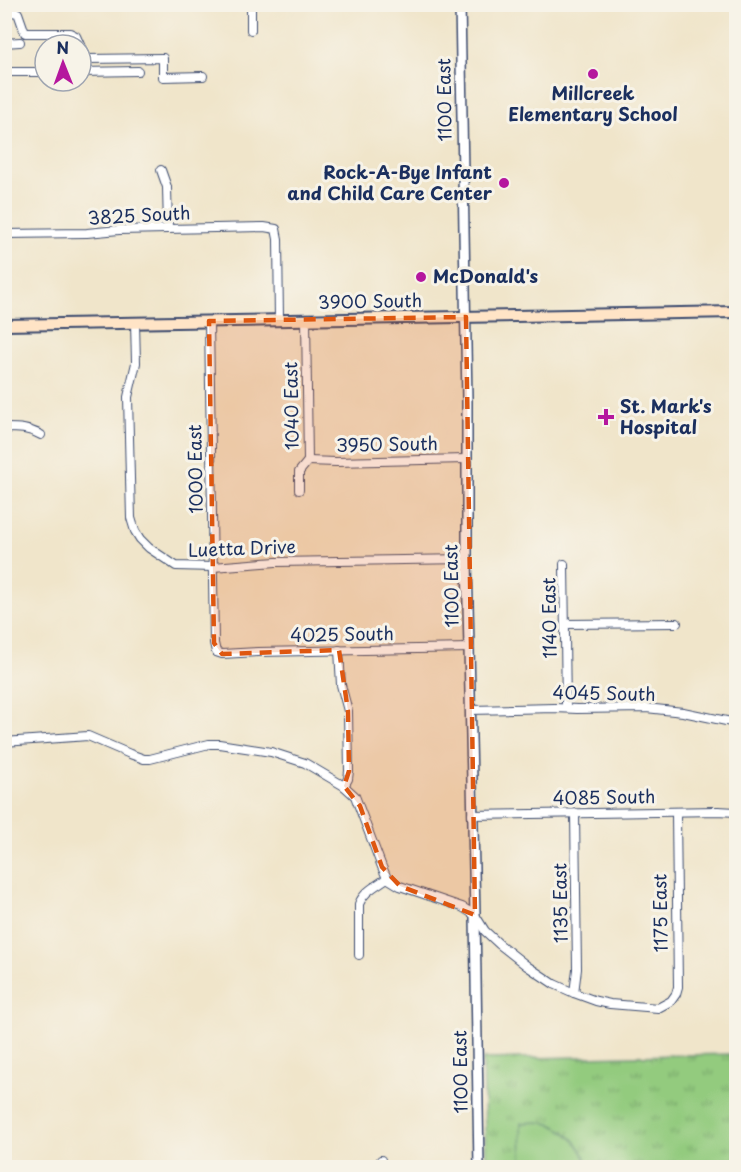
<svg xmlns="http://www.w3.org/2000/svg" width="741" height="1172" font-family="'Playpen Sans',sans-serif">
  <defs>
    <pattern id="park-tufts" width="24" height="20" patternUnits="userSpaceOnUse" patternTransform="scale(1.5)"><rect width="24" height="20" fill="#93cb7e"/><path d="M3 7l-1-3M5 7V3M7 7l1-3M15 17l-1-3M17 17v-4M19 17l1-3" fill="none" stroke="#77a56a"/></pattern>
  </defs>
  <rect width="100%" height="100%" fill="#f7f3e8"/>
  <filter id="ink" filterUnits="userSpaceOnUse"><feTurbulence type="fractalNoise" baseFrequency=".0167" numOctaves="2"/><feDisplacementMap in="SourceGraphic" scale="12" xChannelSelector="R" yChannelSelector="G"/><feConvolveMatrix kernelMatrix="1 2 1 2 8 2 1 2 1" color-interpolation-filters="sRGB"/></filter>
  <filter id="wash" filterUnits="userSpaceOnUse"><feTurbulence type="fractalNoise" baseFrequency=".008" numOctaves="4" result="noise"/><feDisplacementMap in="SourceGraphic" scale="24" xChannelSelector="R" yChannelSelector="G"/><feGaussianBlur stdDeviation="1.35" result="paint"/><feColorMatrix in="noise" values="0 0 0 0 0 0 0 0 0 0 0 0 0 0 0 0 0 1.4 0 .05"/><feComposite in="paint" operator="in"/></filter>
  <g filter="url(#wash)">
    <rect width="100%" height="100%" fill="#f0e5ca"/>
    <!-- park -->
    <polygon fill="url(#park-tufts)" stroke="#577d6e" stroke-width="1.5" points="736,1054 736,1167 486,1167 483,1059"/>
    <!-- garden -->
    <path fill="#93cb7e" stroke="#577d6e" stroke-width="1.5" d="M521,1123C529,1123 538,1121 546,1123C566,1128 585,1147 587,1167H522Z"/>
  </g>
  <g filter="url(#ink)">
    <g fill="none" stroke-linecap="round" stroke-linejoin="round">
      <defs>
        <g id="minor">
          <polyline points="251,4 251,30"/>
          <polyline points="4,11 18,13 25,33 70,33 76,36 80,45"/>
          <polyline points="4,43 20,42"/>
          <polyline points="81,47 84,56 88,59 163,58 163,77 203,76"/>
          <polyline points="4,72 45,72"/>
          <polyline points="81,72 138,71"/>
          <polyline points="161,170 167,187 168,228"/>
          <polyline points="4,234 87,233 119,230 264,227 276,229 278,239 279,320"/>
          <polyline points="209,321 214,643 216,652 222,654 258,652 470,648"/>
          <polyline points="135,322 136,363 128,397 131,518 135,531 140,539 149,548 176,566 213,567 276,562 467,559"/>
          <path d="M4,428C19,428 28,428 41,435"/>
          <polyline points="308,461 336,462 466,459"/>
          <polyline points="299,490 299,472 308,461 306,319"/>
          <polyline points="564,564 566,708"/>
          <polyline points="565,624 677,623"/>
          <polyline points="339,650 341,685 348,711 349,771 348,779 344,786"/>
          <polyline points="470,710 555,708 577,709 646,708 683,712 736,723"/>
          <polyline points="4,742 88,736 130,754 144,759 150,759 209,744 219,744 271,752 305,763 344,786 355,796 382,867 387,878 400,886 462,907 475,915 485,931 499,944 527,966 554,984 574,993 596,1001 610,1004 658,1008 671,1001 676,994 678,987 676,812"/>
          <polyline points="472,815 718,811 736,812"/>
          <path d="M359,955V904C364,891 376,886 387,878"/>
          <polyline points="574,993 577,969 575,814"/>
          <polyline points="381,1160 381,1168"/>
        </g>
        <polyline id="tertiary" points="460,4 467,400 467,559 475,915 479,1168"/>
        <polyline id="secondary" points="4,325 736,312"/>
      </defs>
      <!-- minor casing -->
      <use href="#minor" stroke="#3b4a6e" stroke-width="10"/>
      <!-- tertiary casing -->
      <use href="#tertiary" stroke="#3b4a6e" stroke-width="12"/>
      <!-- secondary casing -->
      <use href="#secondary" stroke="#3b4a6e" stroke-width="14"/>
      <!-- minor -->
      <use href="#minor" stroke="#fff" stroke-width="8"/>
      <!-- tertiary -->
      <use href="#tertiary" stroke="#fff" stroke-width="9"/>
      <!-- secondary -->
      <use href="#secondary" stroke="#ffe4c6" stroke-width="10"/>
    </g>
  </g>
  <!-- marked area -->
  <path fill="#de5710" fill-opacity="0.2" stroke="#de5710" stroke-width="4.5" stroke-dasharray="12 8" stroke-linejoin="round" d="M466,317L475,915L400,886L382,867L360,806L344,786L349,771L348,711L339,650L222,654L214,643L209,321Z"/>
  <!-- markers -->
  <g fill="#b5179e" stroke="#f7f3e8" stroke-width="2">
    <circle cx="593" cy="74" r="6"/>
    <circle cx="504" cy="183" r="6"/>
    <circle cx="421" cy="277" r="6"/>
    <path d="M603 408h6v6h6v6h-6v6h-6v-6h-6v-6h6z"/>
  </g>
  <g text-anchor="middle" stroke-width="6" stroke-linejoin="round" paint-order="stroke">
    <!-- poi labels -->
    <g font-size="18" font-weight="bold" fill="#1b2f5e" stroke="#f7f3e8" text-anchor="start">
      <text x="593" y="100" text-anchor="middle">Millcreek<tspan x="593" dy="21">Elementary School</tspan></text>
      <text x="492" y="179" text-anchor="end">Rock-A-Bye Infant<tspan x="492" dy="21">and Child Care Center</tspan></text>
      <text x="433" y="283">McDonald's</text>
      <text x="620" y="413">St. Mark's<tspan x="620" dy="21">Hospital</tspan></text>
    </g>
    <!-- street labels -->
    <g font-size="18" fill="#1b2f5e" stroke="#f7f3e8">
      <text transform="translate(445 100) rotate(-91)" y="6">1100 East</text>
      <text transform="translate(139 216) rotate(-3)" y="6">3825 South</text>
      <text transform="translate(370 302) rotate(-1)" y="6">3900 South</text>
      <text transform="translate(292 406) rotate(-91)" y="6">1040 East</text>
      <text transform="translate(387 445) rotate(-1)" y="6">3950 South</text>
      <text transform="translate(196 469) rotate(-91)" y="6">1000 East</text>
      <text transform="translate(242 549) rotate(-2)" y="6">Luetta Drive</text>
      <text transform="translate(452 586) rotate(-91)" y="6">1100 East</text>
      <text transform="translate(550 618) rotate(-91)" y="6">1140 East</text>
      <text transform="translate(342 635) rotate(-1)" y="6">4025 South</text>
      <text transform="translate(604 694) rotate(1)" y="6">4045 South</text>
      <text transform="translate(604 798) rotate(-1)" y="6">4085 South</text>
      <text transform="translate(561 903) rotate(-91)" y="6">1135 East</text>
      <text transform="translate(661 913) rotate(-91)" y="6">1175 East</text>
      <text transform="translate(461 1072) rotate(-91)" y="6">1100 East</text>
    </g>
  </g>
  <!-- margin -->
  <rect width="741" height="1172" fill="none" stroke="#f7f3e8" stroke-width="24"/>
  <!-- north arrow -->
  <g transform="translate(63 63) rotate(359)"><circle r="28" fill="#f7f3e8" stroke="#9fa5b1" stroke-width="1.5"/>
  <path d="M0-4.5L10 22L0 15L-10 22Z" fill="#b5179e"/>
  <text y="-9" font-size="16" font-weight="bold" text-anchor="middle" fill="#1b2f5e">N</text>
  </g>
</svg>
